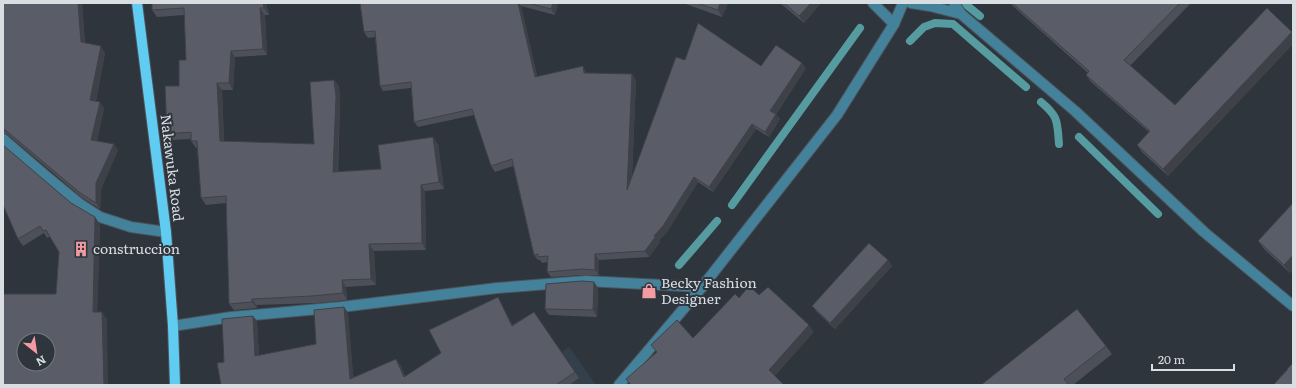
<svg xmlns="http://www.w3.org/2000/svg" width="1296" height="388" font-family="Literata,serif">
  <rect width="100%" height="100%" fill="#2e353d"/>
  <!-- built -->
  <polygon fill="#333f4b" points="569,347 596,385 517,385"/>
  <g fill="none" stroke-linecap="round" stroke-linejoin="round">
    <!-- stream -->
    <g stroke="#569b9f" stroke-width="8">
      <polyline points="964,3 980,16"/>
      <polyline points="910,41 924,27 935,23 953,24 1026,87"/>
      <path d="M1041,102C1059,117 1057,122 1059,144"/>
      <polyline points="1079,137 1158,214"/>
      <polyline points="732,205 860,28"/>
      <polyline points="679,265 717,221"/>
    </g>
    <defs>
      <g id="minor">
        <polyline points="873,3 894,24"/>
        <polyline points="911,3 930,6 961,14"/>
        <polyline points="954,3 961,14 1075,111 1204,232 1293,306"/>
        <polyline points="3,139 46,176 80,204 100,217 131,227 166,232"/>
        <polyline points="173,326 231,317 341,307 497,288 586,281 702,287"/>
        <polyline points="619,385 702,287 837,115 894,24 903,3"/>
      </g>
      <polyline id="major" points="137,3 166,232 173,326 175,385"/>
    </defs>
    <!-- minor casing -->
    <use href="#minor" stroke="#4d535b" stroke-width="12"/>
    <!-- major casing -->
    <use href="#major" stroke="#4d535b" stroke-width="12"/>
    <!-- minor -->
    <use href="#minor" stroke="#43829a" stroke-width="10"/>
    <!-- major -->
    <use href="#major" stroke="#60ccf2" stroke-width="10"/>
  </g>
  <!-- wall -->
  <g fill="#4d5059">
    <polygon points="3,3 82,3 85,43 105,53 96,101 104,108 97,141 118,150 101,189 100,209 84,199 7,134 3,133"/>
    <polygon points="152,3 266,3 269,15 265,15 267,55 235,57 233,90 222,90 224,141 314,144 334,80 339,86 340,104 338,172 381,169 438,144 444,189 425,191 426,250 374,251 376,285 346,287 347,300 317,303 256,305 257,308 234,310 229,304 226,203 206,205 201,198 197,148 196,148 191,141 191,139 171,140 167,134 186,60 184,15 157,17 152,10"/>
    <polygon points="360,3 558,3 555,15 521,6 537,77 586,72 587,73 636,80 632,178 685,60 761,66 806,68 776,114 780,119 769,137 756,129 713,192 698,182 667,232 659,240 660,242 649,257 599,260 599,275 585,275 551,277 547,272 547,262 542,263 540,260 538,260 534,255 513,166 495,172 491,166 474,115 418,127 414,122 411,88 383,91 380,86 375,37 368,38 364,32"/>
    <polygon points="683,3 728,3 722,17"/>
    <polygon points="780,3 821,3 804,23"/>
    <polygon points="1010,3 1191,3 1130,66 1175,105 1293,33 1293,44 1168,176 1142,152 1137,145 1149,132 1091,82 1086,75 1088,73 1013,6"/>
    <polygon points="37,175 71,203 100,224 97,312 107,319 56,294 59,252 50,237 47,238 44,233 23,246 18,239"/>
    <polygon points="1293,203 1290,273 1264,249 1258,241"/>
    <polygon points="888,260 892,266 835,329 817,312 812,306"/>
    <polygon points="594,282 598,288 597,317 549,315 545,309"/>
    <polygon points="498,297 512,325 534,312 579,378 569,385 221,385 224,362 257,321 259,356 316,344 344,307 348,313 353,377 400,364 405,376 441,353"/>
    <polygon points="1106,346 1112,354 1073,385 981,385"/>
  </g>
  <!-- shaded-wall -->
  <g fill="#3f4148">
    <polygon points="78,3 82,3 85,49 81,42"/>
    <polygon points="263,3 266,3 269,15 264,8"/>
    <polygon points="518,3 519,3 521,6 539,83 535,77"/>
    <polygon points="553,3 558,3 555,15 551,9"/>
    <polygon points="720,3 728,3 722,17 718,10"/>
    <polygon points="811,3 821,3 804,23 799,16"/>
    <polygon points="260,8 265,15 267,55 263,49"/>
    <polygon points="1292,32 1293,33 1293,44 1168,176 1163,169"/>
    <polygon points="101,46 105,53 95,106 90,100"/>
    <polygon points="231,51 235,57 233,90 229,83"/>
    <polygon points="802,63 806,68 774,116 770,111"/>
    <polygon points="583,66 586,72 588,79 584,73"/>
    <polygon points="632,74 636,80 631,196 627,190"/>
    <polygon points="334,80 339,86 340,104 337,179 333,172"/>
    <polygon points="217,83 222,90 224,147 220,141"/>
    <polygon points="100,102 104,108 96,147 91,140"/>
    <polygon points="776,114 780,119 769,137 765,132"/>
    <polygon points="752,124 756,129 713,192 709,187"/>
    <polygon points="433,137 438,144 444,189 439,182"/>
    <polygon points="114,144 118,150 101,189 100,209 96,203 96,183"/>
    <polygon points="694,177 698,182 667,232 659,240 660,242 649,257 645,251 654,236"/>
    <polygon points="421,185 425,191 426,250 422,243"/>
    <polygon points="95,217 100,224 97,319 93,312"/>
    <polygon points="369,244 374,251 376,285 371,279"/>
    <polygon points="595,254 599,260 599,275 595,270"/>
    <polygon points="1293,255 1293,270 1290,273 1284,265"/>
    <polygon points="888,260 892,266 835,329 830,323"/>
    <polygon points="342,280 346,287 347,300 343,293"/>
    <polygon points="594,282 598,288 597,317 593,310"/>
    <polygon points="498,297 501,303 516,331 512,326"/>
    <polygon points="252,299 256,305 257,308 252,302"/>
    <polygon points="344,307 348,313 354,384 350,379"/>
    <polygon points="102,312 107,319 108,385 104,385"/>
    <polygon points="253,316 257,321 259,362 255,356"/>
    <polygon points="809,325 814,332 774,377 769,370"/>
    <polygon points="396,359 400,364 408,382 404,377"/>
  </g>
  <!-- building -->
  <g fill="#5a5d67" stroke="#3f4148" fill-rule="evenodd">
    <polygon points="3,3 78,3 81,42 101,46 90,100 100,102 91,140 114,144 96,183 96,203 79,192 3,128"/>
    <polygon points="152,3 263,3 264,8 260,8 263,49 231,51 229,83 217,83 220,141 314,144 310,82 334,80 336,97 333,172 381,169 378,145 433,137 439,182 421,185 422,243 369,244 371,279 342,280 343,293 312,296 252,299 252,302 229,304 226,196 201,198 197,141 191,141 191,132 167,134 165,86 179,86 179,60 186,60 184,8 152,10"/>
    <polygon points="360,3 518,3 535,77 583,66 584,73 589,73 632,74 627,190 676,57 685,60 698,23 761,66 776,45 802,63 770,111 776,114 765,132 752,124 709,187 694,177 663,226 654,236 656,236 645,251 595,254 595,270 582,269 547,272 548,256 538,257 538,254 534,255 512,159 491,166 472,109 414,122 411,82 380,86 375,31 364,32"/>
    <polygon points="528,3 553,3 551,9"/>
    <polygon points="697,3 720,3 718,10"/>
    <polygon points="784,3 811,3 799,16"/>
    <polygon points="1012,3 1180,3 1124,60 1175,105 1267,8 1292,32 1163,169 1137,145 1150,131 1086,75 1089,71"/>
    <path d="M3,145L71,203L95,217L93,312H102L104,385H3V294H56L59,252L46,230L43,231L40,226L18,239L3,205ZM24,340H48V364H24Z"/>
    <polygon points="1293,203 1293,255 1284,265 1258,241"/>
    <polygon points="869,243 888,260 830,323 812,306"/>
    <polygon points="582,281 594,282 593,310 545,309 546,284"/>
    <polygon points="749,286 759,295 768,287 809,325 769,370 784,385 631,385 626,379 657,352 651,345 677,320 693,338 735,294 739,298"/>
    <polygon points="498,297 512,326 534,312 575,372 556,385 221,385 217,363 224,362 222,319 253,316 255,356 316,344 314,310 344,307 350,379 396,359 404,377 441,353 429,330"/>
    <polygon points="1077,309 1106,346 1064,379 1069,385 981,385"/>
    <polygon points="1293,363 1293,385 1273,385 1288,369 1287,369"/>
  </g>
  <!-- icons -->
  <defs>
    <symbol id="building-bare" viewBox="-9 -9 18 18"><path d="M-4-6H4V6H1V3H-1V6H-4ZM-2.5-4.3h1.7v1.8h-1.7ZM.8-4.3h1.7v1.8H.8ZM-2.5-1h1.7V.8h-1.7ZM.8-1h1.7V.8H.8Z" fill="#f49aa2" stroke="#2e353d" stroke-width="2.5" paint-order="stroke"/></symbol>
    <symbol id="shop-bare" viewBox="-9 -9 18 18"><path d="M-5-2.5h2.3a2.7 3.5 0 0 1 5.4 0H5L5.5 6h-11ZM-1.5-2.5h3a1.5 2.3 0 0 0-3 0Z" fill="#f49aa2" stroke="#2e353d" stroke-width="2.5" paint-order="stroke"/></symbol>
  </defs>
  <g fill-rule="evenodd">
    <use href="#building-bare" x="70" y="238" width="22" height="22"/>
    <use href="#shop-bare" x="638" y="280" width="22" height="22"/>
  </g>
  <g text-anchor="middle" stroke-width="4" stroke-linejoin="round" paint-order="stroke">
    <!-- street labels -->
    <g font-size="14" fill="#d9dee3" stroke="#2e353d">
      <text transform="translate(172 168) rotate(83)" y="5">Nakawuka Road</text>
    </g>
    <!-- poi labels -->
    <g font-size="14" fill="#d9dee3" stroke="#2e353d" text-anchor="start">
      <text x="93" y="254">construccion</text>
      <text x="661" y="288">Becky Fashion<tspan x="661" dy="16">Designer</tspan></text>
    </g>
  </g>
  <!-- border -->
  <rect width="1296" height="388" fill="none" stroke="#d9dee3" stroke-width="8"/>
  <!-- north arrow -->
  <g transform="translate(36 352) rotate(150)"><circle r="19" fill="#2e353d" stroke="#72797f"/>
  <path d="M0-3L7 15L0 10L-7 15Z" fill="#f49aa2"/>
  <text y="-6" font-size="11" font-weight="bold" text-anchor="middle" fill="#d9dee3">N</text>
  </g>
  <!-- scale -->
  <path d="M1152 364v6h82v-6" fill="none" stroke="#d9dee3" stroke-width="2"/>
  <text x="1158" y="364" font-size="12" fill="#d9dee3" stroke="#2e353d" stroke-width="3" paint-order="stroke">20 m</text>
</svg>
